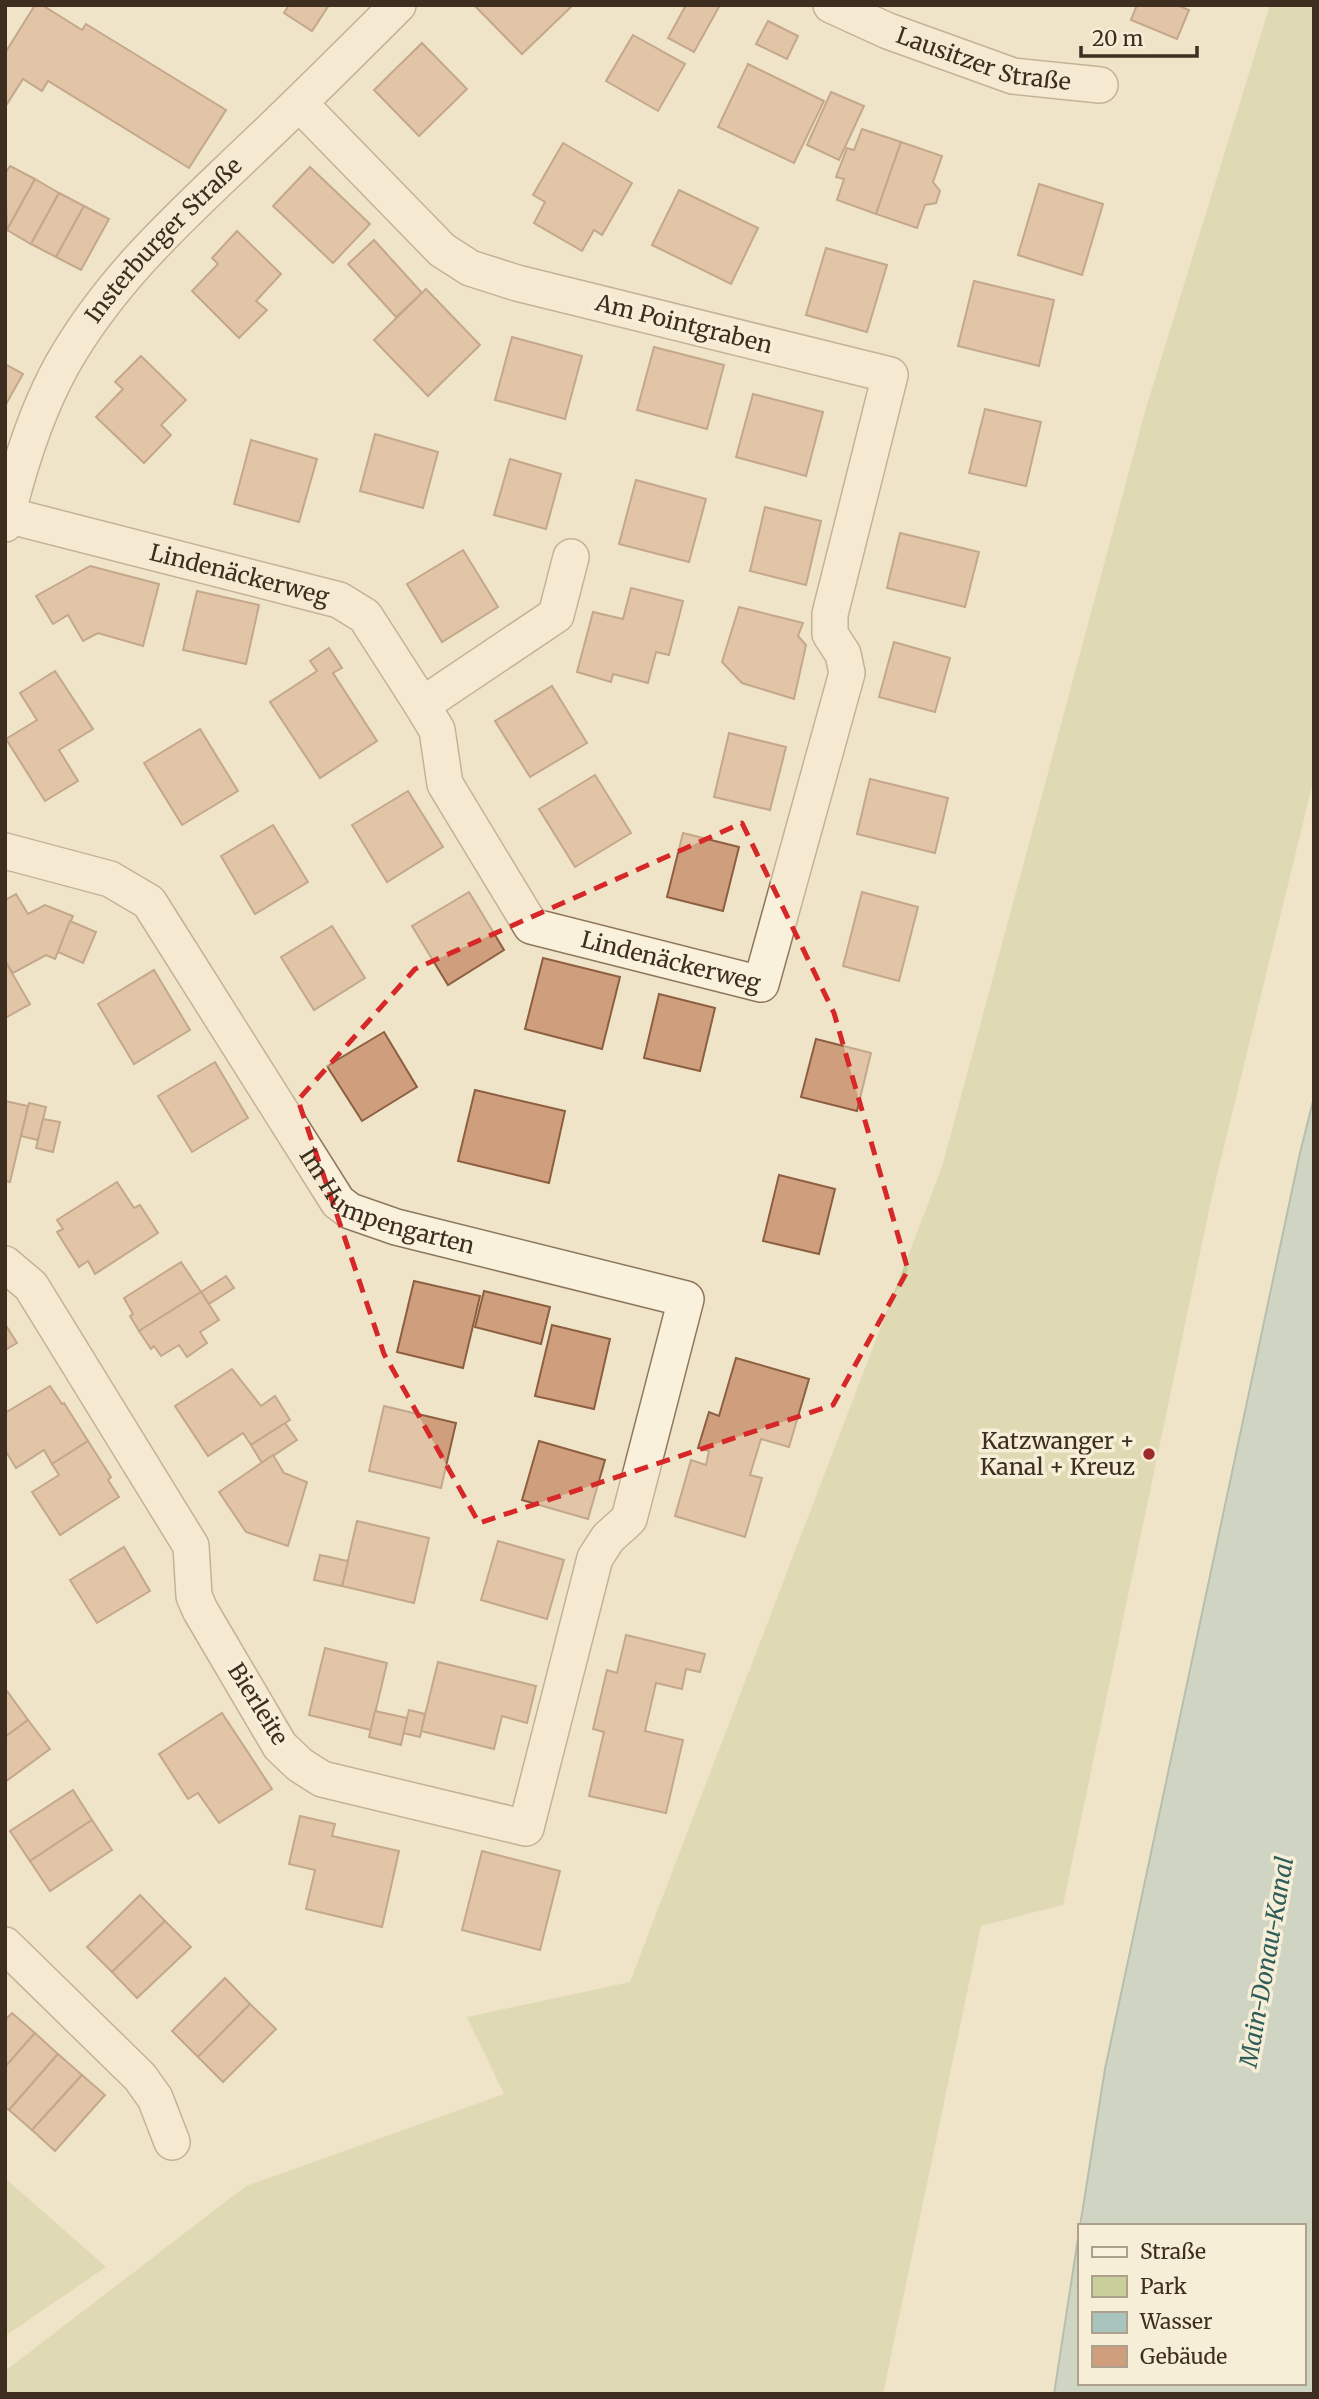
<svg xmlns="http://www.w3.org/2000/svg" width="1319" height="2399" font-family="Merriweather,serif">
  <rect width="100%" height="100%" fill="#f0e4c8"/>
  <!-- green -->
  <g fill="#c9cf9b">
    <polygon points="1270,5 1314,5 1314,778 1212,1196 1063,1905 981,1926 883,2394 5,2394 5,2371 246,2186 504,2094 467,2017 630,1982 942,1167 1146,408"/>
    <polygon points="5,2178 106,2267 5,2336"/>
  </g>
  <!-- water -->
  <polygon fill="#a9c4bc" stroke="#6f938a" stroke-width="2" points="1314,1097 1314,2394 1054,2394 1079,2232 1079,2383 1303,2383 1303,2226 1080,2226 1105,2069 1300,1153"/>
  <!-- building -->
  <g fill="#cf9f7d" stroke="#8d5f41" stroke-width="2">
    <polygon points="35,5 42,5 82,30 86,24 226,110 189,168 48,81 42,91 23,79 5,107 5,53"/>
    <polygon points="289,5 329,5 312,31 284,13"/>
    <polygon points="474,5 571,5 572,6 522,54"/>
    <polygon points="686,5 720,5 694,52 668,38"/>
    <polygon points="1137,5 1177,5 1189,10 1177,39 1131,20"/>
    <polygon points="768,21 798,36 787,59 756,44"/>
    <polygon points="633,35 685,64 658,111 606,81"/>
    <polygon points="422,43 467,89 419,136 374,90"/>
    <polygon points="748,64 824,101 794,163 718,127"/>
    <polygon points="831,92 864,106 839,160 807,145"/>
    <polygon points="862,129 901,142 876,214 837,200 844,179 836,177 847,148 854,150"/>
    <polygon points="901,142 942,156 933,182 940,191 936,203 925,205 917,228 876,214"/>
    <polygon points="563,143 632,183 602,235 594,230 582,251 534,223 545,202 533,195"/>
    <polygon points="10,166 35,179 7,230 5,174"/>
    <polygon points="310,167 370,224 333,263 273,206"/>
    <polygon points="35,179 59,193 31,244 7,230"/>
    <polygon points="1039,184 1103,204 1082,275 1018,255"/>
    <polygon points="679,190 758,228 731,284 652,245"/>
    <polygon points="59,193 84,206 56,257 31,244"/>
    <polygon points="84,206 109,219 81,270 56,257"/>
    <polygon points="237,231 281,274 256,301 267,310 239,338 192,291 218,264 212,258"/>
    <polygon points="374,240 422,293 396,317 348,264"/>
    <polygon points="826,248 887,265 867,332 806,315"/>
    <polygon points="974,281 1054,300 1039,366 958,346"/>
    <polygon points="426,289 480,345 428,396 374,340"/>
    <polygon points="512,337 582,356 565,419 495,400"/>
    <polygon points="654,347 724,365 707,429 637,410"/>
    <polygon points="141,356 186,400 161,425 171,435 144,463 96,417 123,389 115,382"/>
    <polygon points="5,364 23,374 5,406"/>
    <polygon points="753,394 823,412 806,476 736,457"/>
    <polygon points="985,409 1041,422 1026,486 969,473"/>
    <polygon points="375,434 438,452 423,508 360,491"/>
    <polygon points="251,440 317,459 299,522 234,504"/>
    <polygon points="510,459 561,474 546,529 494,515"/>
    <polygon points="636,480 706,499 689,562 619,544"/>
    <polygon points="765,507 821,521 806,585 750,571"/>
    <polygon points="900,533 979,552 965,607 887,588"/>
    <polygon points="463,550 498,607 442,642 407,584"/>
    <polygon points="90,566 159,584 143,646 98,633 83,641 68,615 53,624 36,596"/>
    <polygon points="631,588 683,601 669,655 656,652 648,683 613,674 611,682 577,672 593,612 623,619"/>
    <polygon points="197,591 259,605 246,664 183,650"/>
    <polygon points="739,607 803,623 798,636 806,645 794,699 742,683 722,662"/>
    <polygon points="894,642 950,658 935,712 879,697"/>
    <polygon points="329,648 342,668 333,673 377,741 320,778 270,702 317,671 310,661"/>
    <polygon points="55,671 93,729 59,750 78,781 45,801 6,739 37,720 20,693"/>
    <polygon points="552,686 587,743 530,777 495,721"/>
    <polygon points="200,729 238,791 182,825 144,763"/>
    <polygon points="729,733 786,747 770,810 714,797"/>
    <polygon points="595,775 631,833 575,867 539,809"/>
    <polygon points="870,779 948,798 935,853 857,834"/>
    <polygon points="408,791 443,847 387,882 352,825"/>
    <polygon points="273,825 308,882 255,914 221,856"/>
    <polygon points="683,833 739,847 723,911 667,897"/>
    <polygon points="469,892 504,950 448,985 412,926"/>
    <polygon points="862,892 918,907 899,981 843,966"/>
    <polygon points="16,894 28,914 45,905 73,916 55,959 46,955 13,973 5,961 5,900"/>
    <polygon points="70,921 96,932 83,963 58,952"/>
    <polygon points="332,926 365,978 314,1010 281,957"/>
    <polygon points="543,958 620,977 602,1049 525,1029"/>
    <polygon points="5,961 30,1004 5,1018"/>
    <polygon points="154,970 190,1030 134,1064 98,1004"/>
    <polygon points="659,994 715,1008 700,1071 644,1058"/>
    <polygon points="384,1032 417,1087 362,1121 327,1066"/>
    <polygon points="816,1039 871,1053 857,1111 801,1097"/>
    <polygon points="215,1062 248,1118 192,1152 158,1096"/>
    <polygon points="475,1090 565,1111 549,1183 458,1161"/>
    <polygon points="5,1101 28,1106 10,1182 5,1181"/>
    <polygon points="29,1103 46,1107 38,1140 21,1136"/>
    <polygon points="43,1119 60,1122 53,1152 36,1148"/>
    <polygon points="779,1175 835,1189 819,1254 763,1241"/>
    <polygon points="117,1182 134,1208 140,1205 158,1233 95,1274 88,1261 79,1267 57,1232 63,1229 57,1220"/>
    <polygon points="181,1262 201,1292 139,1331 130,1316 133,1314 124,1298"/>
    <polygon points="226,1276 234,1288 209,1304 201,1292"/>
    <polygon points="414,1281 480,1296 463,1368 397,1352"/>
    <polygon points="484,1291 550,1307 541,1344 475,1327"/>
    <polygon points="201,1292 219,1320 200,1332 207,1343 187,1357 179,1345 161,1356 154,1346 151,1349 139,1331"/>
    <polygon points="5,1324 17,1343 5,1350"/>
    <polygon points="552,1325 610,1339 594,1409 535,1396"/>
    <polygon points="736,1358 809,1379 789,1447 761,1439 750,1475 762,1478 745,1537 675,1516 691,1460 706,1465 709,1451 698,1448 709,1412 719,1416"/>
    <polygon points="232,1369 261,1406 275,1396 290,1420 251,1445 243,1433 208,1456 175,1406"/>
    <polygon points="50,1386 62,1404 64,1403 88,1441 52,1464 44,1450 16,1468 5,1450 5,1413"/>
    <polygon points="384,1406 456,1423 441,1488 369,1471"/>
    <polygon points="285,1423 297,1440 262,1463 251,1445"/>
    <polygon points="88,1441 111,1477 108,1480 119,1497 60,1535 32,1492 59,1475 52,1464"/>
    <polygon points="539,1441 605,1460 588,1519 522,1500"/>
    <polygon points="273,1455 284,1473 307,1482 288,1546 246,1532 219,1492"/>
    <polygon points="357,1521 429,1538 414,1603 342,1586"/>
    <polygon points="498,1541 564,1560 547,1619 481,1600"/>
    <polygon points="124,1547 150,1591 97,1623 70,1580"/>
    <polygon points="320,1555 348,1561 342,1586 314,1580"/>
    <polygon points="626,1635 705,1654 700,1672 686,1669 682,1689 656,1683 645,1731 683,1740 666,1813 589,1796 604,1732 593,1729 607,1670 617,1673"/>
    <polygon points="325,1648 387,1663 371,1730 309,1715"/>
    <polygon points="438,1662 536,1686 527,1723 502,1716 494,1749 421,1731"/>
    <polygon points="7,1691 28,1720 5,1737 5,1692"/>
    <polygon points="409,1710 425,1714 420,1737 403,1733"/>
    <polygon points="375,1711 407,1718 401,1745 369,1737"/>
    <polygon points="222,1713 272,1789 219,1823 198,1793 188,1799 159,1754"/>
    <polygon points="28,1720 50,1749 5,1782 5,1737"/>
    <polygon points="73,1790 92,1820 30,1861 10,1831"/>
    <polygon points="300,1816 335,1824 332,1836 399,1851 382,1927 306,1909 315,1870 289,1864"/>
    <polygon points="92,1820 112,1850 50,1891 30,1861"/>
    <polygon points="482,1851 560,1871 540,1950 462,1930"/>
    <polygon points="140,1895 165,1921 112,1972 87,1947"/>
    <polygon points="165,1921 191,1947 137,1998 112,1972"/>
    <polygon points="225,1978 250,2004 198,2057 172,2031"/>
    <polygon points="250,2004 276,2029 223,2082 198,2057"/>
    <polygon points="12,2013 35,2033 5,2067 5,2020"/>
    <polygon points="35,2033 58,2054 9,2110 5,2107 5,2067"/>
    <polygon points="58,2054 82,2075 32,2130 9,2110"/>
    <polygon points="82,2075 105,2095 55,2151 32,2130"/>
  </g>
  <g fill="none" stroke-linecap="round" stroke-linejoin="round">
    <defs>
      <g id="minor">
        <path id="s1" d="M831,5L888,31L1013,76L1100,85"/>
        <path id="s2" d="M7,515L339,600L365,616L422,705L437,730L445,784L531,926L761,984L847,673L843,654L830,634V614L890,375L517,283L470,268L442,250L299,103"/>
        <path id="s3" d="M5,524C18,469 35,414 62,365C110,280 177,220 246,154C298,105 348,55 398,5"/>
        <polyline points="422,705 556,615 571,557"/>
        <path id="s4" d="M5,851L110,879L149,902L338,1202L350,1211L396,1227L686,1299L629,1519L608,1538L595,1558L526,1828L322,1779L300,1765L280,1746L200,1610L194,1596L191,1546L31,1286L5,1264"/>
        <polyline points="5,1945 140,2077 155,2098 172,2142"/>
      </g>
    </defs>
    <!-- minor casing -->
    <use href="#minor" stroke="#8d765c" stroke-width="38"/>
    <!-- minor -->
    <use href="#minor" stroke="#faf1dc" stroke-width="35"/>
  </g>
  <!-- marked area -->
  <path d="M0 0H1319V2399H0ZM742,823L834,1013L908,1270L833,1405L479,1523L384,1354L298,1100L415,969Z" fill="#f0e4c8" fill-opacity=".55" fill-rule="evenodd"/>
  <path fill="none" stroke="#d62828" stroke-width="5" stroke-dasharray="14 9" stroke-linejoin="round" d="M742,823L834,1013L908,1270L833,1405L479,1523L384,1354L298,1100L415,969Z"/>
  <!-- markers -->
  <circle fill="#9e2a2b" stroke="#f7eed8" stroke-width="2.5" cx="1149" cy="1454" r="7"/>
  <g text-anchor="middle" stroke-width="7" stroke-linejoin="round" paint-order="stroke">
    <!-- street labels -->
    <g font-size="23" fill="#3d2e20" stroke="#f7eed8">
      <text dy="8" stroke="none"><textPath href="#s1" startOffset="163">Lausitzer Straße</textPath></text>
      <text dy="8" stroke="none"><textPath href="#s3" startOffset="331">Insterburger Straße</textPath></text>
      <text transform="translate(684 324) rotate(14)" y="8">Am Pointgraben</text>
      <text dy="8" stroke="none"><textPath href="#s2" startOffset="240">Lindenäckerweg</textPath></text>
      <text dy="8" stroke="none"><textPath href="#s2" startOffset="873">Lindenäckerweg</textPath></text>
      <text dy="8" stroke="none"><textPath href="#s4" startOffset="550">Im Humpengarten</textPath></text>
      <text transform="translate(258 1704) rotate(58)" y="8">Bierleite</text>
    </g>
    <!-- poi labels -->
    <g font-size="23" fill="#3d2e20" stroke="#f7eed8" text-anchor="end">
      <text x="1135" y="1449">Katzwanger +<tspan x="1135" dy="26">Kanal + Kreuz</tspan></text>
    </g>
    <!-- water labels -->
    <g font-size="24" font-style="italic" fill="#2f5d5a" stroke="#f7eed8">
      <text transform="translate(1267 1962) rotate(-80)" y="8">Main-Donau-Kanal</text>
    </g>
  </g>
  <!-- border -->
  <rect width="1319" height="2399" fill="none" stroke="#3d2e20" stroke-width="14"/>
  <!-- legend -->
  <rect x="1078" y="2224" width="228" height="161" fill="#f7eed8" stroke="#ada18e" stroke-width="2"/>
  <rect x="1092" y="2247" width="35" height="10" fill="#faf1dc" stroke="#ada18e" stroke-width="2"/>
  <text x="1140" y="2259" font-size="21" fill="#3d2e20">Straße</text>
  <rect x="1092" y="2276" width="35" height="21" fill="#c9cf9b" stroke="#ada18e" stroke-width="2"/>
  <text x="1140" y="2294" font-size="21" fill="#3d2e20">Park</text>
  <rect x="1092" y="2312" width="35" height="21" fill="#a9c4bc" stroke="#ada18e" stroke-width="2"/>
  <text x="1140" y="2329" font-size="21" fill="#3d2e20">Wasser</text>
  <rect x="1092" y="2346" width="35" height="21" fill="#cf9f7d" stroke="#ada18e" stroke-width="2"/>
  <text x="1140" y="2364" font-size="21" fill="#3d2e20">Gebäude</text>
  <!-- scale -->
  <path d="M1081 46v10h116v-10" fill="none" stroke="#3d2e20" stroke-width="3.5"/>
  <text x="1092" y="46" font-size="21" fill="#3d2e20" stroke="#f7eed8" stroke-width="5" paint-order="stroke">20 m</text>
</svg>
